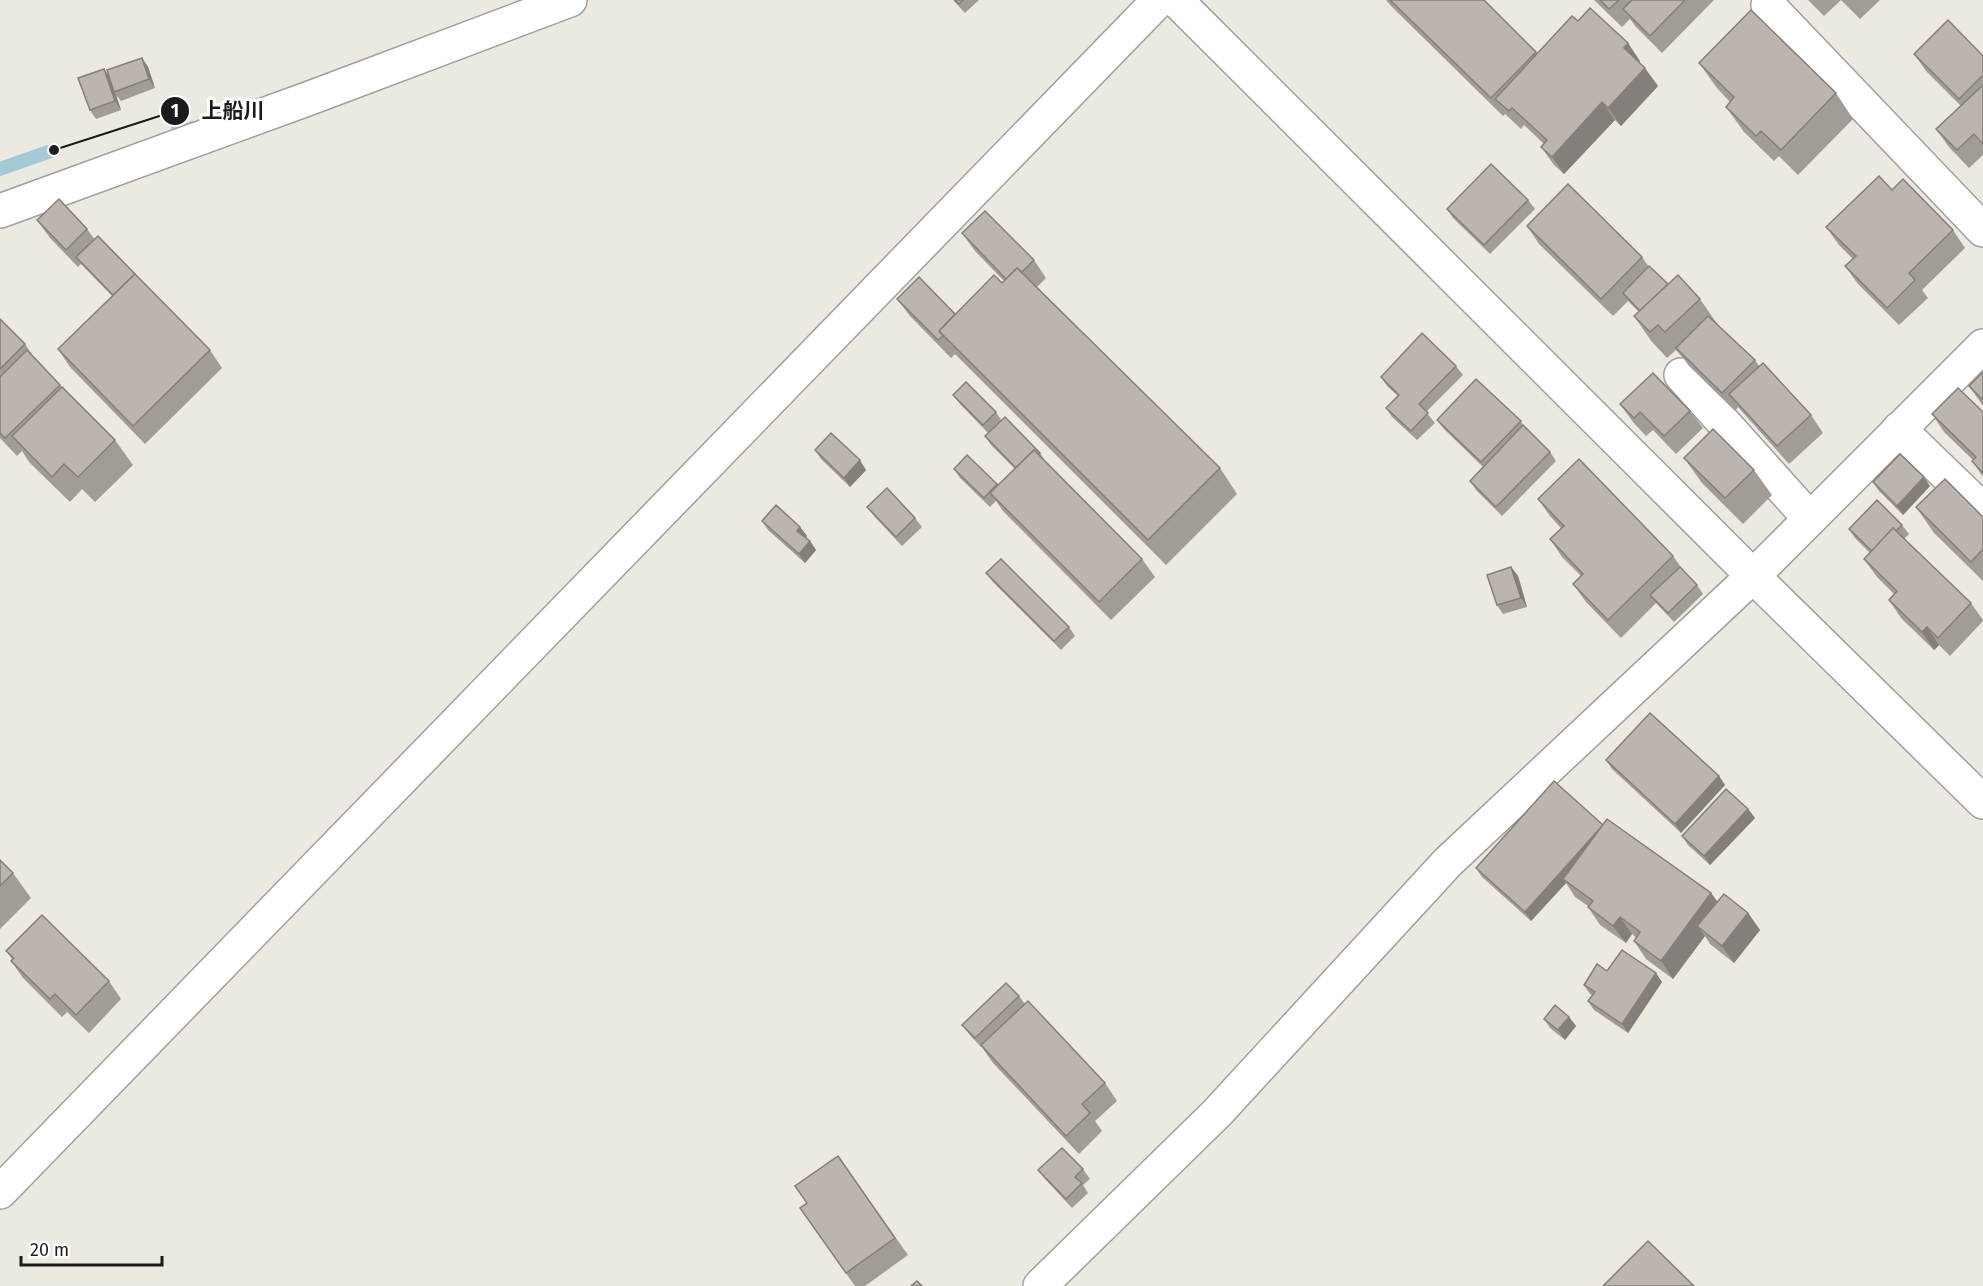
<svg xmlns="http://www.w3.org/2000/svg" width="1983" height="1286" font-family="'Fira Sans','Noto Sans JP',sans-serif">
  <rect width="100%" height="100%" fill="#ece9e1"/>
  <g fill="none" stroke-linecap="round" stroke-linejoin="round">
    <!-- stream -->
    <g stroke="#a6c9d6" stroke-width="14">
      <polyline points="171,108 181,133 193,128"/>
      <polyline points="0,169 54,150"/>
    </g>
    <defs>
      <g id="minor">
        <polyline points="1176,0 1753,576 1983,802"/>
        <polyline points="1768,5 1983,230"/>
        <polyline points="0,211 310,98 570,0"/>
        <polyline points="1681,375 1810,519"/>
        <polyline points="1899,429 1983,510"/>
        <polyline points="0,1192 1159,0"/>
        <polyline points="1040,1286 1217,1113 1448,862 1753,576 1983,346"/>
      </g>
    </defs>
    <!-- minor casing -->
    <use href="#minor" stroke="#9f9f9f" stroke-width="36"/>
    <!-- minor -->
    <use href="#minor" stroke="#fff" stroke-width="33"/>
  </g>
  <!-- wall -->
  <g fill="#a29c96">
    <polygon points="953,0 979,0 965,13"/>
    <polygon points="1386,0 1484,0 1537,53 1578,21 1640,61 1639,62 1658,86 1621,126 1615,120 1564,174 1554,165 1541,147 1544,144 1524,125 1521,129 1505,114 1503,116 1392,7"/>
    <polygon points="1594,0 1714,0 1662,53 1636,27 1630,19 1622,27"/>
    <polygon points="1808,0 1841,0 1824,16"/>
    <polygon points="1841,0 1880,0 1860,19"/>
    <polygon points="1914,54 1983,56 1983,155 1969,168 1949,147 1936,129 1961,106 1926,71"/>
    <polygon points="142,58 148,67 155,88 121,101 116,95 121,110 96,119 90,110 104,69 109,76"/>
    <polygon points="1699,63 1836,93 1853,119 1798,175 1779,156 1774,161 1744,132 1726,107 1730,102 1717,88"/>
    <polygon points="1892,190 1953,230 1965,248 1922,290 1928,298 1899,325 1858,284 1845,266 1853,259 1839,245 1826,227"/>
    <polygon points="1528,200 1535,209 1490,254 1453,218 1447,209"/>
    <polygon points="37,220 87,229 95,240 210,350 222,368 145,444 70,367 58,349 112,296 81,264 78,267 50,238"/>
    <polygon points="1527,226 1642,257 1649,267 1668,284 1700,299 1718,325 1755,360 1759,366 1811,415 1823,433 1789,464 1738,407 1735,411 1689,366 1683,358 1676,350 1667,358 1652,342 1634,316 1639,312 1628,301 1613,316 1539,244"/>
    <polygon points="962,233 1034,260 1046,278 1037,287 1220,468 1237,494 1166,565 955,354 951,358 910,316 897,299 955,314 1004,281 975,251"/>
    <polygon points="0,319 25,344 33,356 62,387 115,440 133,465 95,502 82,489 70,502 29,462 22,451 17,456 0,438"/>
    <polygon points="1456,366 1463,375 1426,412 1435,423 1417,440 1392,417 1386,408 1398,396 1387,386 1381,377"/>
    <polygon points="1983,372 1983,406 1969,386"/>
    <polygon points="953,395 996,412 1001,420 1040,453 1046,462 1142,559 1155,577 1111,620 1003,511 996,501 990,507 960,478 954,469 997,484 998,486 1015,469 991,445 985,436 988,433 960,404"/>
    <polygon points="1620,404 1690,411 1703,428 1676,454 1653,430 1646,436 1633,422"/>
    <polygon points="1983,412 1983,477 1972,461 1973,460 1944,432 1932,414"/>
    <polygon points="1437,420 1521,421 1523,425 1550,452 1556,461 1502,516 1476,490 1470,481 1483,467 1444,429"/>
    <polygon points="815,450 866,470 850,487 821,459"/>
    <polygon points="1684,458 1754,470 1772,495 1743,524 1702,483"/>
    <polygon points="1873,482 1930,486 1903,515 1879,491"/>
    <polygon points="1538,499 1673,556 1685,573 1697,585 1703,594 1674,622 1656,603 1621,638 1586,602 1573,584 1581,576 1562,557 1550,539 1561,528 1550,516"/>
    <polygon points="867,507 915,518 922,527 902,546 874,516"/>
    <polygon points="1916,507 1983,517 1983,581 1934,533"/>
    <polygon points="762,521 800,527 807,536 806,537 810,541 816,550 805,563 768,530"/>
    <polygon points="1902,525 1909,534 1904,539 1971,603 1983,620 1983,621 1950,656 1939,645 1934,650 1901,618 1889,600 1894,594 1877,577 1864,559 1870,553 1855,538 1849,529"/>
    <polygon points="1511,567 1518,576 1527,607 1503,614 1497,605"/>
    <polygon points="986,573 1069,627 1075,636 1061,650 993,582"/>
    <polygon points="1606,760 1719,776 1725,785 1681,833 1612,769"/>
    <polygon points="1748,809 1755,818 1710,865 1688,845 1682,836"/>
    <polygon points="1603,825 1711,893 1717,901 1748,913 1760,930 1734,963 1710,944 1705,936 1673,979 1646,959 1634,941 1637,938 1632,934 1626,943 1600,925 1588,907 1588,906 1575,897 1566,883 1531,921 1482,877 1476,868"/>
    <polygon points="0,860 13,873 31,898 0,929"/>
    <polygon points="6,951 109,981 121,999 89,1033 67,1012 62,1017 23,978 11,961 12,959"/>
    <polygon points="1607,971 1662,982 1628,1033 1594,1010 1588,1001 1592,995 1590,994 1584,985"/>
    <polygon points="1019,996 1025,1004 1105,1083 1117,1101 1095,1121 1102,1131 1079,1154 993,1063 981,1046 981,1047 969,1034 962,1025"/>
    <polygon points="1569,1017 1576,1026 1565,1040 1550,1028 1544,1019"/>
    <polygon points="838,1156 908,1255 865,1286 855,1286 800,1208 807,1203"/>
    <polygon points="1083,1169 1090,1179 1083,1185 1088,1193 1072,1208 1045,1179 1038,1170"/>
  </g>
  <!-- shaded-wall -->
  <g fill="#847f7a">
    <polygon points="1628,43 1640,61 1636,65 1624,48"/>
    <polygon points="142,58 148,67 155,88 149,79"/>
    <polygon points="1645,68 1658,86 1621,126 1608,108"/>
    <polygon points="104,69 110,78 114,92 116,95 121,110 115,101"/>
    <polygon points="1602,102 1615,120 1564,174 1552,157"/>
    <polygon points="860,460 866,470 850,487 844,478"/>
    <polygon points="1924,477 1930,486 1903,515 1897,506"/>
    <polygon points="800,527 807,536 804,540 797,531"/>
    <polygon points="810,541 816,550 805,563 799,554"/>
    <polygon points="1511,567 1518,576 1527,607 1521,598"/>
    <polygon points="1927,627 1939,645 1934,650 1922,632"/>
    <polygon points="1719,776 1725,785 1681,833 1675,824"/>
    <polygon points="1748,809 1755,818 1710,865 1704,856"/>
    <polygon points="1603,825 1563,879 1566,883 1531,921 1525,912"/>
    <polygon points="1711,893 1724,911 1697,926 1705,936 1673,979 1661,961"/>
    <polygon points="1748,913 1760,930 1734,963 1722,946"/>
    <polygon points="1620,917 1632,934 1626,943 1613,926"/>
    <polygon points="1656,973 1662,982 1628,1033 1622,1024"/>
    <polygon points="1569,1017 1576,1026 1565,1040 1558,1030"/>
  </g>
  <!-- building -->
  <g fill="#bcb5af" stroke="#847f7a" stroke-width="1.5">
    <polygon points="955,0 963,0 959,4"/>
    <polygon points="1390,0 1484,0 1536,52 1491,98"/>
    <polygon points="1600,0 1619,0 1609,9"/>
    <polygon points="1632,0 1685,0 1650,36 1623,9"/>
    <polygon points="1590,8 1628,43 1624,48 1645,68 1608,108 1602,102 1552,157 1541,147 1547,140 1512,108 1509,111 1495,99 1572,16 1578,21"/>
    <polygon points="1751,10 1836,93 1781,150 1761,131 1756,136 1726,107 1734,97 1699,63"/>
    <polygon points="1948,20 1983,56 1983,75 1959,99 1914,54"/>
    <polygon points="142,58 149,79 114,92 107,70"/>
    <polygon points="104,69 115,101 90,110 78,78"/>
    <polygon points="1983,85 1983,144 1974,134 1957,150 1936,129"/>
    <polygon points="1491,164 1528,200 1484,245 1447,209"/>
    <polygon points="1879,176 1892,190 1903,179 1953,230 1909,273 1915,280 1887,308 1845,266 1856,256 1826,227"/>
    <polygon points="1568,184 1642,257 1601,299 1527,226"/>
    <polygon points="59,199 87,229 66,250 37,220"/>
    <polygon points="985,211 1034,260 1022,272 1017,268 1006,279 962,233"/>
    <polygon points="98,236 135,274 113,295 76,257"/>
    <polygon points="1649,266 1668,284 1640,311 1623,293"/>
    <polygon points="1017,268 1220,468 1148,540 939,331 994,275 1002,283"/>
    <polygon points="135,274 210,350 133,426 58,349"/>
    <polygon points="1678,275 1700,299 1665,332 1658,325 1650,332 1634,316"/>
    <polygon points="919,277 955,314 939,331 943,336 938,340 897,299"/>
    <polygon points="1708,316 1755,360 1722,393 1676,348"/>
    <polygon points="0,319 25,344 0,369"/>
    <polygon points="1422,333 1456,366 1419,404 1428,413 1411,431 1386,408 1399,395 1381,377"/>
    <polygon points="27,350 60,385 5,438 0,433 0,377"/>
    <polygon points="1763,363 1811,415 1777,446 1729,394"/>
    <polygon points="1983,372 1983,400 1969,386"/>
    <polygon points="1653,373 1690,411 1664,436 1640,412 1634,418 1620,404"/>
    <polygon points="1476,379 1521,421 1481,462 1437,420"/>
    <polygon points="966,382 996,412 983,425 953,395"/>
    <polygon points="62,387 115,440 78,477 64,464 52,477 12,436"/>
    <polygon points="1958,388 1983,412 1983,473 1972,461 1976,457 1932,414"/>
    <polygon points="1005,417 1040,453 1038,454 1034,450 1016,468 985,436"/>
    <polygon points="1523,425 1550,452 1496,507 1470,481"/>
    <polygon points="1713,429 1754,470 1725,498 1684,458"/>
    <polygon points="831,433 860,460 844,478 815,450"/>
    <polygon points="1034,450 1142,559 1099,602 990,493"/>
    <polygon points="1900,454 1924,477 1897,506 1873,482"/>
    <polygon points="967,455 997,484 984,498 954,469"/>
    <polygon points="1579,459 1673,556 1608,620 1573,584 1583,574 1550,539 1564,526 1538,499"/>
    <polygon points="1945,479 1983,517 1983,549 1971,562 1916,507"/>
    <polygon points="887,488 915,518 896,537 867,507"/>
    <polygon points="1877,500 1902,525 1896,531 1893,528 1872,551 1849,529"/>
    <polygon points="776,505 800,527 797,531 810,541 799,554 762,521"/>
    <polygon points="1893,528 1971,603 1938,638 1927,627 1922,632 1889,600 1897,591 1864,559"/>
    <polygon points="1001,559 1069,627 1054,641 986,573"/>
    <polygon points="1511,567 1521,598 1497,605 1487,575"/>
    <polygon points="1680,567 1697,585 1668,613 1650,595"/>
    <polygon points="1650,713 1719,776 1675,824 1606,760"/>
    <polygon points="1554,781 1603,825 1525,912 1476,868"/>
    <polygon points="1726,789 1748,809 1704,856 1682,836"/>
    <polygon points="1607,819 1711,893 1661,961 1634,941 1640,932 1620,917 1613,926 1588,907 1593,901 1563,879"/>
    <polygon points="0,860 13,873 0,886"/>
    <polygon points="1724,894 1748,913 1722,946 1697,926"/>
    <polygon points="42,915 109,981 76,1015 55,994 50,999 11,961 14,958 6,951"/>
    <polygon points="1622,950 1656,973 1622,1024 1588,1001 1595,992 1584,985 1597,964 1607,971"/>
    <polygon points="1006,983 1019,996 975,1038 962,1025"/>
    <polygon points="1028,1001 1105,1083 1082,1104 1090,1113 1066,1136 981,1045"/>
    <polygon points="1555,1005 1569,1017 1558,1030 1544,1019"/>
    <polygon points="1062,1148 1083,1169 1075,1177 1082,1183 1066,1199 1038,1170"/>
    <polygon points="838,1156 895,1238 846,1273 800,1208 807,1203 795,1186"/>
    <polygon points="1648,1241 1694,1286 1603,1286"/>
    <polygon points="917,1281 922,1286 911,1286"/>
  </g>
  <!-- callouts -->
  <path fill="none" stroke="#1b1b1b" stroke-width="2" d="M54 150L175 111"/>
  <g fill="#1b1b1b" stroke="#fff" stroke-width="2">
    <circle cx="54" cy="150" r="6"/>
    <circle cx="175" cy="111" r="15"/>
  </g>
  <g font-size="18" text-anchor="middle" font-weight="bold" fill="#fff">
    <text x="175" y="117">1</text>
  </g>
  <g font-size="21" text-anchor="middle" font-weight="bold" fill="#1b1b1b" stroke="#fff" stroke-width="6" stroke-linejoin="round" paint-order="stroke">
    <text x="233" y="118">上船川</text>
  </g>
  <!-- scale -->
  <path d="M21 1256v9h141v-9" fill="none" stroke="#1b1b1b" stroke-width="3"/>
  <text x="30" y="1256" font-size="18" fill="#1b1b1b" stroke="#ffffff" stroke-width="4.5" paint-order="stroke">20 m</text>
</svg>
